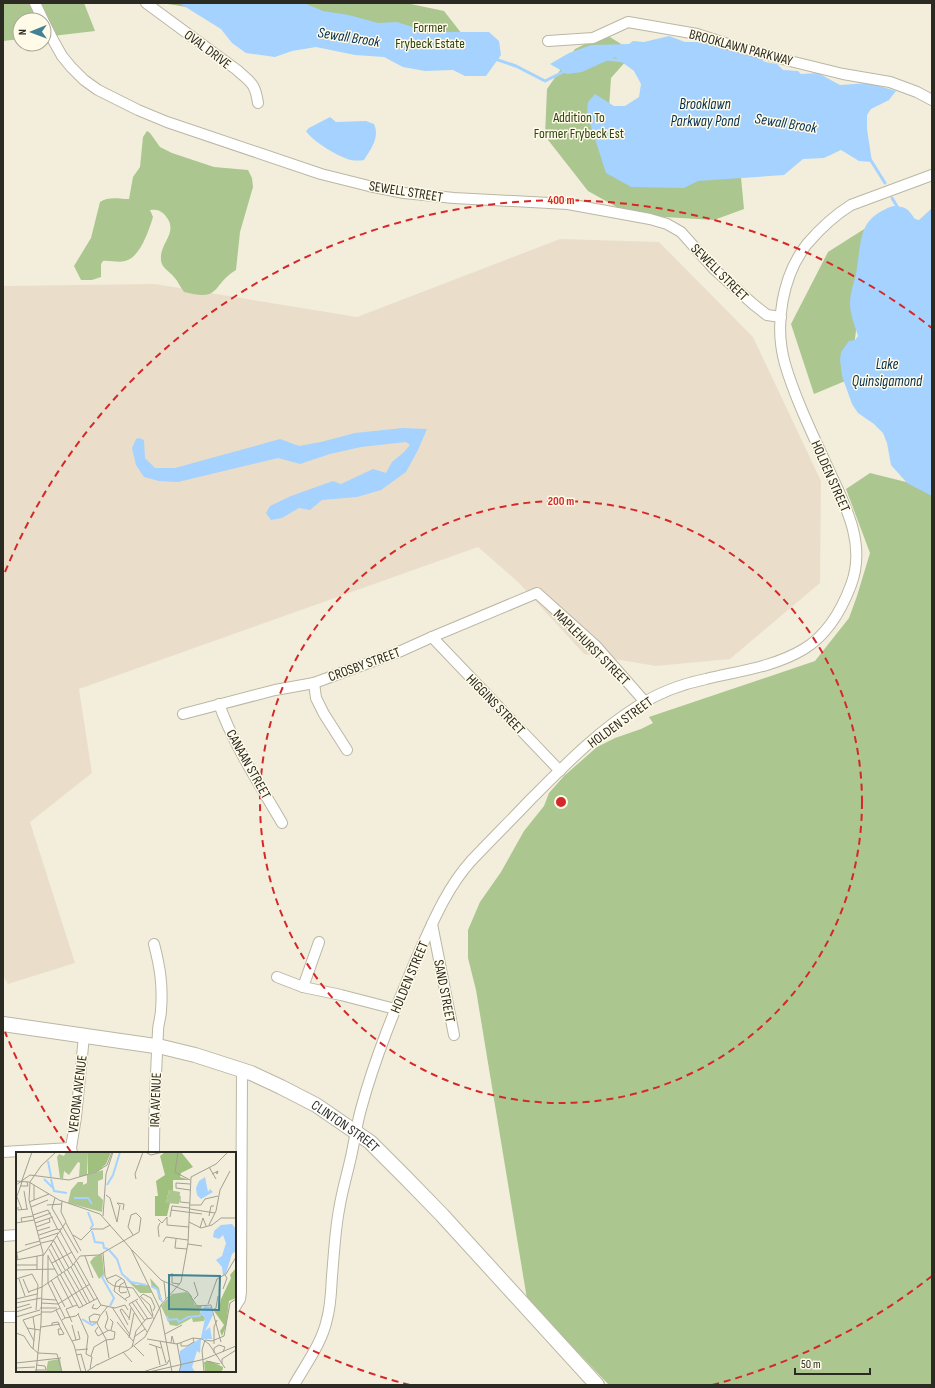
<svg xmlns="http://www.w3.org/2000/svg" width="935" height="1388" font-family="'Sofia Sans Condensed',sans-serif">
  <rect width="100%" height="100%" fill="#f2eedb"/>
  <!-- industrial -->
  <polygon fill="#eadeca" points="560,239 659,242 753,337 821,481 820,583 730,659 656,666 584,654 519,583 478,547 79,689 92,773 30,822 75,963 8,984 3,976 3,286 155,284 357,317"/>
  <!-- green -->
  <g fill="#abc68f">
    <polygon points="3,3 84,3 95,31 44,37 44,20 20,20 20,39 3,41"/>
    <polygon points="161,3 406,3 444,11 462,34 464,45 257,18"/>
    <polygon points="605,34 634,52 611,78 609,108 740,167 744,209 714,220 631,215 588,191 545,136 547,89 575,49"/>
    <path d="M147,131L150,133L160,147L172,153L214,167L248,170L252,178L253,187L240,232L236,270C211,285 222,302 184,292C180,287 178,281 174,277C170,272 161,267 161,260C159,242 181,232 164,214C160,210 156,209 150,210L153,217C149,230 140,258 125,261C118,263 110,260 103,261L101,264V277L92,280H81L74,266L91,238L100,202C108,196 120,199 129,199L133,177L140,167L143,137Z"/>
    <polygon points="869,226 850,379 814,394 791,324 828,252"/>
    <polygon points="870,473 926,487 932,492 932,1385 609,1385 527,1299 476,990 468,958 468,930 480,902 501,872 524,831 544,806 549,793 564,776 597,747 615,738 641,729 653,723 649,717 815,661 849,618 857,596 870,553 846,489"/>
  </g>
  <!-- water -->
  <g fill="#a5d2fe">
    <polygon points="179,3 304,3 323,11 349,15 378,23 397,22 428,32 489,32 499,41 501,55 486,76 465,76 453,70 425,71 403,67 384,57 355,55 316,47 292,51 275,57 246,53 232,43 221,29"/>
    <polygon points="669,36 685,42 712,42 746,50 765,62 777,64 783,70 798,71 801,74 818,73 840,85 869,83 896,91 889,100 871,109 867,115 867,129 872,162 859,161 841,150 824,158 803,159 784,175 698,181 684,188 631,187 606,173 587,114 588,102 595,94 614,106 625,106 639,97 641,84 634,71 615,57 582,72 567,74 550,64 569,53 591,45 629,44 633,41 644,42"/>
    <path d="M330,117L336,122L366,121L374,124C380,137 371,149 364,160C358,161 351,161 345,158C336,155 311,140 306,131L309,128Z"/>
    <path d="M893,206C907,207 907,208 915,219L919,220L932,208V496L907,483L891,465L887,443L883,433L874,424L858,413L852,404L842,376L840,360L841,352L849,341L855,340L858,336C855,326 850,315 850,303C850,291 856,279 857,267C862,237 859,218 893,206Z"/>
    <polygon points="403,428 427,429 418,450 406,472 381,490 357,497 322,500 310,510 299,508 282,518 271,520 266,513 270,506 291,496 333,481 341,484 373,469 386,473 392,462 404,452 410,445 406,442 361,447 330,454 300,464 278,458 178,482 159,481 144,477 136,465 132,448 136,439 139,438 144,440 145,458 155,468 175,468 280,439 299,446 321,442 355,433"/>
  </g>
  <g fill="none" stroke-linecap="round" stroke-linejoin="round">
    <!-- stream -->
    <g stroke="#a5d2fe" stroke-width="3">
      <polyline points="495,59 516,66 545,81 567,70"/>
      <polyline points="607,59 623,61"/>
      <polyline points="870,159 885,183"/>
      <polyline points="892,198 898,208"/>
    </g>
    <defs>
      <g id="minor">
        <polyline points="35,3 43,20"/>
        <path d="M146,3L237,70C251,83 255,83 258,103"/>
        <polyline points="44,22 53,40 62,56 71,67 84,80 98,90 138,110 167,122 321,174 369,186 404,193 454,198 568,204 650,219 667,224 681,232 714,269 753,304 767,315 781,317"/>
        <polyline points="548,41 593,38 628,22 697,34 731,45 794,62 843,74 890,82 917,92 932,100"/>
        <polyline points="432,637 560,771"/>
        <polyline points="314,683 316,698 324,714 347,750"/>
        <path d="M219,704C234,746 260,785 282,823"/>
        <polyline points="183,714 275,690 314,683 401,651 432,637 537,593 596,646 645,702"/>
        <polyline points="432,924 454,1035"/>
        <path d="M154,944C160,967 163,986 161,1010C161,1017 158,1024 158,1031C156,1072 154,1112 154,1153"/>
        <polyline points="277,977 303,987 341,995 395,1009"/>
        <polyline points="303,987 319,942"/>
        <polyline points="3,1152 71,1148"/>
        <polyline points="72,1153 71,1148 76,1117 84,1036"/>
        <polyline points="3,1236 17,1235"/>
        <polyline points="235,1307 240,1299 241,1292 242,1069"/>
        <polyline points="3,1317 17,1317"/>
        <path d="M294,1385C306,1364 322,1343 327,1319C331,1305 331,1290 332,1276C334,1254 335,1231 339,1210C342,1190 348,1172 352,1152C355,1138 357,1123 361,1109C375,1057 396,1007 417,957C432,924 446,889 471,861C491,840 512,819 532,798C565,765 598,731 638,706C658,693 682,684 706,679C739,671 774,667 804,649C827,635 842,609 851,585C867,543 844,503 827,466C812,433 795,398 785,364C774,325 782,276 807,244C819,230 835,215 851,205L932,175"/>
      </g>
      <g id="secondary">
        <path id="s1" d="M3,1024L162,1047L195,1055L251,1073L281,1087L316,1105L370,1142L406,1178L442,1215L597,1385"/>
      </g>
    </defs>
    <!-- minor casing -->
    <use href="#minor" stroke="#bbb7a5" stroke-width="12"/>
    <!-- secondary casing -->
    <use href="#secondary" stroke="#bbb7a5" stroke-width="16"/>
    <!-- minor -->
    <use href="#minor" stroke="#fff" stroke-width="10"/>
    <!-- secondary -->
    <use href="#secondary" stroke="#fff" stroke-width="14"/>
  </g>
  <!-- distance rings -->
  <g fill="none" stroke="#d62828" stroke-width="2" stroke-dasharray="7 5">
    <circle cx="561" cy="802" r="301"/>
    <path d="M932 1276A602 602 0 0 1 712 1385M410 1385A602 602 0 0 1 238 1310M71 1152A602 602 0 0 1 5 1032M5 572A602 602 0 0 1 932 328"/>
  </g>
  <g text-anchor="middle" stroke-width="3" stroke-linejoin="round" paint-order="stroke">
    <!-- park labels -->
    <g font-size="14" fill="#2f4313" stroke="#fffbe8">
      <text x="430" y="32">Former<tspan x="430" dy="16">Frybeck Estate</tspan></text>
      <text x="579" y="122">Addition To<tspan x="579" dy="16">Former Frybeck Est</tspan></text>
    </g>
    <!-- street labels -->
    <g font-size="14" fill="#2b2a23" stroke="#fffbe8">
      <text transform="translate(741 47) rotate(15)" y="5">BROOKLAWN PARKWAY</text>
      <text transform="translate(208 49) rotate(37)" y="5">OVAL DRIVE</text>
      <text transform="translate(406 191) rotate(9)" y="5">SEWELL STREET</text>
      <text transform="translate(720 272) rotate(45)" y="5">SEWELL STREET</text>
      <text transform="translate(831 476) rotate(66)" y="5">HOLDEN STREET</text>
      <text transform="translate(592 647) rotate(45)" y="5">MAPLEHURST STREET</text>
      <text transform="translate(364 664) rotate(-20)" y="5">CROSBY STREET</text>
      <text transform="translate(496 704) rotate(46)" y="5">HIGGINS STREET</text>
      <text transform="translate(620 722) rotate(-36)" y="5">HOLDEN STREET</text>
      <text transform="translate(249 764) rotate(61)" y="5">CANAAN STREET</text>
      <text transform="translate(409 977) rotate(-67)" y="5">HOLDEN STREET</text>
      <text transform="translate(445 991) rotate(79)" y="5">SAND STREET</text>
      <text transform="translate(77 1094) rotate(-83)" y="5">VERONA AVENUE</text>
      <text transform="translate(155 1100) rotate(-88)" y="5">IRA AVENUE</text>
      <text dy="5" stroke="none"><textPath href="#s1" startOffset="362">CLINTON STREET</textPath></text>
    </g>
    <!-- water labels -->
    <g font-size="15" font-style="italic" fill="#032e50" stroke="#fffbe8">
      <text transform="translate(349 37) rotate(9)" y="5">Sewall Brook</text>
      <text x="705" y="109">Brooklawn<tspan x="705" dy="17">Parkway Pond</tspan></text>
      <text transform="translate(786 123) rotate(9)" y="5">Sewall Brook</text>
      <text x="887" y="369">Lake<tspan x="887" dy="17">Quinsigamond</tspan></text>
    </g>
  </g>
  <!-- overview -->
  <g transform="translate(16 1152)">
    <rect width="220" height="220" fill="#f2eedb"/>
    <path d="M50,0H72L71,23L87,18V27L82,29V43L87,48L86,60L52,51L55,38L62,30H67V33L71,31V23L63,25L64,11L62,10L53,23L48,19L47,27L44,26L41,5L43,2L48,4ZM153,38L164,40L163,52L150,51ZM86,102L88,122L83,127L74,110L78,105ZM134,126L143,136L146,150L145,147L143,148L141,138L136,135ZM110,127L120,133H132L136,141H124ZM170,140L175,143L179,153L186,154L184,160L189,166L188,169L177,170L176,166L161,174L154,173L145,154L156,142ZM44,207L46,220H30L32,209Z" fill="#abc68f"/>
    <path d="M72,0H95L90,12L82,19L72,22ZM149,0H165L177,15L165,21L164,25L174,28H157V39L153,38L150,51H154L151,64H139V44H142L140,29L149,23L144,4ZM220,116V146L213,149L210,174L206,184L204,179L208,173L198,159L203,158L205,147L215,126L214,123ZM194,209L207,215V217L205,220H189L188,210Z" fill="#a0c07d"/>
    <path d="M189,25L192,40L194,37L197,40L185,47L181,43L180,36L183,29ZM216,72L220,77V99L216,102L210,121L207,124L206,115L200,108L206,104L210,91L207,83L203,87L197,85L198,79L205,73ZM189,154L195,155L197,163L189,179L194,175L196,187H185L184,201L181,199L176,215L179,220H164V199L185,186L189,166L184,159Z" fill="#a5d2fe"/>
    <path fill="none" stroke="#a5d2fe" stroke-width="2" d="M32,9L35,25M28,27L38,37M35,27L38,39L51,41M91,33L97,23L104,0M58,46H72L76,52M72,60L77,73L74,77M76,79L79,90L87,91L88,96L92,97M93,98L101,107L106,122L115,130L130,133M88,123L86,125L98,146L94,154M135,134L141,137L146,150M151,164L152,168L161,167L163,170L172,165L183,164L187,161M66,167L76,173L80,171"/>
    <path fill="none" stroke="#a2a091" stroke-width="1" d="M129,0L135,3L147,0M162,0L159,20L174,28M193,15L200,27M196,22L202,19L201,22L200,20M120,27L119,22L127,0M0,29L13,30L43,48L84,62L115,97L144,157L156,220M14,30L25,14L40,0M14,30L13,48L27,101L25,171L20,220M5,31L16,0M0,33L14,23L53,28L80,20L91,13L96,0M4,34H12L11,30M174,38L160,36V31L174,32M8,39L11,57M90,43L94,46L101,70L104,53M164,44V50L174,51M1,45L6,58M39,46L36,56L62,101M0,47L6,30M18,48V33M13,50L33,42M31,53L46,52M103,53L101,51L108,52L107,58M174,53H185L189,47L202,44M2,55V58L12,57M15,55L32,48M174,57L199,61M155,58L186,62M17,63L32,58L42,78L45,77M87,64L90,22L97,0M193,64L195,54H198M154,65L156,54L173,56M18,67L35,61M142,67L146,71L151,65V73L173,75M6,70L5,66L17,64M173,70L185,76L196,73L205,66H220M0,71L18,68M19,71L37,65M50,71L65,99M193,73L200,59L204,38L214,19M20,75L34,70L33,66M184,76L187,66L190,74M21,79L34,75M44,79L85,153L99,156L109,153L112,158M23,83L41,77M57,83L65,88L76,77H87L94,73M41,84L57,113M143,85L142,75L144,71M24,87L42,81M160,87L159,96L171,97M38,89L53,116M147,90L150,85L172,88M25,91L38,88M35,92L49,118M172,92L186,94M9,93L24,89M0,96L2,108M33,97L46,121M116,98L145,128L172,140L181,154L195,153L205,190M0,101L25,92M87,101L89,124L92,130L98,134L117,136L138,167M32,103V131L49,166L46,168M21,104V117M27,104L50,70L45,60L46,49M32,104L42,123M69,104L77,126M0,108L27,103M36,111L56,100M58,112L78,148M0,113H21M55,115L74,151M51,117L71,152M0,118L39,117M48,120L67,154M156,121V131L164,132M44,122L63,156L82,146M41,124L57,155M106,126L100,130L98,139L111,149M0,127L16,122L22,133L20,158M3,127L9,144M7,127L13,141M90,127L100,123L108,128L114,144L109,147M35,128L49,155M109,130L104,133L103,139L105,141L111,140M148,130L150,147M178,130L182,143L178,147M207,137L211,126L209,123M12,140L26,135L56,114L64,104L83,103L123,80L125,66L120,61L115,63L112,75L117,83M124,144L134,153L137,164M125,144L127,142L135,146L139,155L137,159M0,147L21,142M25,147L40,148M122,147L113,152L131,180M120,149L132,167M116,150L129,169M0,151L25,146M25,151L42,152L74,132M78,152L76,156L81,157L85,153M192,152L201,127L210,122L220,105M92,154L84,164L81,171L90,187L93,206M96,155L114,183M0,156L14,152M24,156H41M40,158L58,193L65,220M197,158L200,156L202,144M90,159L92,166L89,175L92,179M0,160L16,155M25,160H36L44,156M62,162L72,184L70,202L76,205L74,217M0,165L24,158M17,165L19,178L17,197M49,166L60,164L63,161M94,167L97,170L95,178M113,168L115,156M56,170L50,157L61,153M81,170H74L73,165L78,162L84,163M101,170L117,189M36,173V171L42,170L43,173L48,182L43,183L42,177H45M56,173L60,188M112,173L104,158L106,157L113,166M25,175L44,172M82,175L79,179L82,184L93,178L99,180L98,187L90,188M11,176L24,178M0,181L8,184L15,195L22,201L41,202L46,220M149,182L166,173M118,185L129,177M129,185L145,153L165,130L172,91L175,25L200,12L212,0M113,186L118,161M131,187L161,192L177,186L186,187L193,192L209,216M189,188L196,189L208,184L214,151L220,147M18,189L7,168L25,162M56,189L64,187L62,179M144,189L150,211M155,191L156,184L158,191M161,191L165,213L163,220M165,191V194H171L178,190L177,186M133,192L145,196M198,192V175L201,168M118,194L128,204M140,194L144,213M116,195L120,179L130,167L136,166M60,198L72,197M107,200L116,210M198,201V196L203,193L209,195L207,200M61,203L65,202L70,220M75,204L78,195L90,188M190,209L204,212M0,211L45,206M206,212V207L220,198M81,213L112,198L129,185M0,216L19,215M19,218H30L29,214L20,213M70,220L82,212M127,220L151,212L153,208M133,220L189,207L220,194M188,220L186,198L189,188"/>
    <path fill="#418394" fill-opacity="0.15" stroke="#418394" stroke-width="2" d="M153,123L204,124L203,158L153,157Z"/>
    <rect width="220" height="220" fill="none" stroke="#2b2a23" stroke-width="2"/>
  </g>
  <circle cx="561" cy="802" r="6" fill="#d62828" stroke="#fffbe8" stroke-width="2"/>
  <g font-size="12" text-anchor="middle" font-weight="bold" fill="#d62828" stroke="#fffbe8" stroke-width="3" stroke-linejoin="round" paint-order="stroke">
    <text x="561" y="204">400 m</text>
    <text x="561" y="505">200 m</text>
  </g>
  <!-- border -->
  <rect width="935" height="1388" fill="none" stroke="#2b2a23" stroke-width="8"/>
  <!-- north arrow -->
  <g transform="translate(32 32) rotate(269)"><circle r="19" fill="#fffbe8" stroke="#aaa799"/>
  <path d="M0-3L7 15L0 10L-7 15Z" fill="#418394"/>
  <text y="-6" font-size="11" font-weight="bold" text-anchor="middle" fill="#2b2a23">N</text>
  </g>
  <!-- scale -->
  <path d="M795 1368v6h75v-6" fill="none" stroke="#2b2a23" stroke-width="2"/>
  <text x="801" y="1368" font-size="12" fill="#2b2a23" stroke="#fffbe8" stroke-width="3" paint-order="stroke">50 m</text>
</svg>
